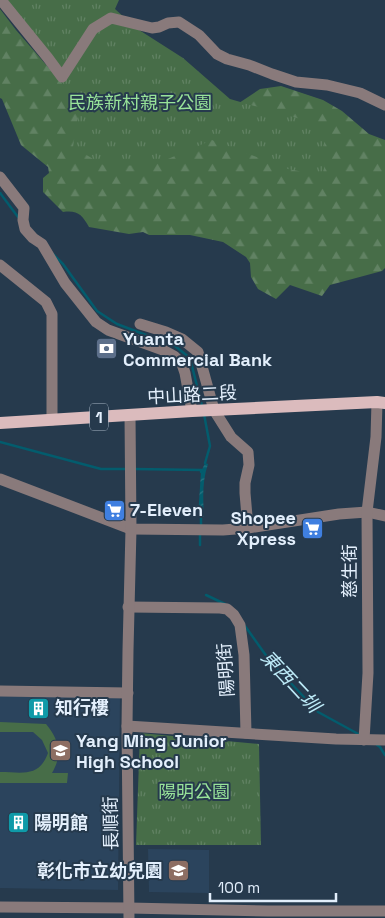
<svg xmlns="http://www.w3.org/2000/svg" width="385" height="918" font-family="'Space Grotesk','Noto Sans TC',sans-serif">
  <defs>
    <pattern id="forest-firs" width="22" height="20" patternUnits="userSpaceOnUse" patternTransform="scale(1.25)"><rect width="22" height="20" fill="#476d48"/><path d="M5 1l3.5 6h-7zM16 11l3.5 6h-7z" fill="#618263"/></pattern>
    <pattern id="park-tufts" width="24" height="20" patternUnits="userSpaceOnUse" patternTransform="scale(1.25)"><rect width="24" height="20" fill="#476d48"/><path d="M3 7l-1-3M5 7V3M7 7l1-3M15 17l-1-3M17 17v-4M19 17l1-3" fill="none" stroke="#618263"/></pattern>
    <pattern id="water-waves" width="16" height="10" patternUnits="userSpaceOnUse" patternTransform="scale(1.25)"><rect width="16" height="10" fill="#035c6d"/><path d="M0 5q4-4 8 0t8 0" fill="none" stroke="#287483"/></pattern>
  </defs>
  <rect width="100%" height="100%" fill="#263a4d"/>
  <!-- built -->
  <g fill="#2b445d">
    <polygon points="0,693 120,695 118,890 0,888"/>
    <polygon points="148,849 209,850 209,893 149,892"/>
  </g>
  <!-- forest -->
  <path fill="url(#forest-firs)" d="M0,9L16,30L67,89L85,120L239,103L260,89L281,86L323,100L342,111L369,134L385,140V268L382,271L330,285L322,296L290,285L276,299L258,289L251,277L250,263L246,257L223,242L190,235H149L143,232L129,234L89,227C82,215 78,210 63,212L43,192V178L49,173L48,167L21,145L2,99L0,98Z"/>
  <!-- park -->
  <g fill="url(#park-tufts)">
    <polygon points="4,0 119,0 115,9 136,28 183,58 230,99 325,126 324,176 288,169 212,140 154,165 105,166 73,147 79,108"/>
    <polygon points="140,733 259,744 261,845 136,845"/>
  </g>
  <!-- pitch -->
  <path fill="#476d48" d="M0,722L46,724C59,740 63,754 52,773H68L67,783H0V772C22,772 39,778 48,753L42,740L33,732H0Z"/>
  <!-- water -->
  <path fill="url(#water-waves)" d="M205,463L208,464C202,481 203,499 204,517H198L201,472Z"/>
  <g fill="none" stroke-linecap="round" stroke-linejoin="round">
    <!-- stream -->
    <g stroke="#035c6d" stroke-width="2.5">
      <polyline points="0,193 18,217"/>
      <polyline points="53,254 63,264 97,311 117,324 175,346 190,358 202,406"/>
      <polyline points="204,414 210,446 205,463"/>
      <polyline points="0,442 101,469 126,469"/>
      <polyline points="134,469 202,470 201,472"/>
      <polyline points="201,526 201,517"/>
      <polyline points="200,545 200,534"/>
      <polyline points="206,595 225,604"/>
      <polyline points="245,626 270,661 318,712 362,736"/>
      <polyline points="377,745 380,747 385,755"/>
    </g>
    <!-- minor -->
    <g stroke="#897a7b" stroke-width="11">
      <polyline points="1,0 48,58 62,77 93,29 111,18 152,28 159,27 168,23 179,22 199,35 217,54 227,59 249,65 272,74 296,82 327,85 360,93 385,105"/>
      <polyline points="0,177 24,208 23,220 25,229 33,238 42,244 65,283 96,322 108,330 163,350 174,356 182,364 185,373 192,411"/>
      <polyline points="0,265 46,302 52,314 52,420"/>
      <polyline points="140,324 166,332 182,339 198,352 214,410 231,437 248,452 249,465 245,483 245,493 248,528"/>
      <polyline points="0,479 131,529 223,530 248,528 339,514 367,512 385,516"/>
      <polyline points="128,607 220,608 227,609 234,615 240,625 244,655 246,733"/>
      <polyline points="0,691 128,693"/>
      <polyline points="127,726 336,739 385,740"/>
      <polyline points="364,740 368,673 367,512 376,437 377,402"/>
      <polyline points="0,907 129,908 268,911 385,911"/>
      <polyline points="129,918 127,726 128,650 131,529 130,415"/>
    </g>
    <!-- major -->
    <polyline stroke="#dbbbbd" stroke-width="12" points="0,423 192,411 377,402 385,403"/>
  </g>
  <!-- icons -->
  <defs>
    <symbol id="bank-square" viewBox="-11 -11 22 22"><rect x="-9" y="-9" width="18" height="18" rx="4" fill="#5c6f8a" stroke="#263a4d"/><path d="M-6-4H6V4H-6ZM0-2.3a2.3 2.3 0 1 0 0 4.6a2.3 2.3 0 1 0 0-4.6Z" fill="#fff"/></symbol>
    <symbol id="supermarket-square" viewBox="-11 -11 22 22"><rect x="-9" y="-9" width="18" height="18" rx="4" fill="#3f7fe0" stroke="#263a4d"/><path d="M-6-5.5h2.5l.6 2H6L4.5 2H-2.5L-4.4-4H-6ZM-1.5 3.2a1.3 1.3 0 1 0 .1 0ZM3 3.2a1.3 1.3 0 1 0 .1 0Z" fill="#fff"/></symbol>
    <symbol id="building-square" viewBox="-11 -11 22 22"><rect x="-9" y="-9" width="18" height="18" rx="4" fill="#0f9aa8" stroke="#263a4d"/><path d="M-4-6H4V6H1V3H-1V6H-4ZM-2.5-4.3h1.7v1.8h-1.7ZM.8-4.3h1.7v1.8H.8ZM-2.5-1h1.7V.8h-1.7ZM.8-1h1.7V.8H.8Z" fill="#fff"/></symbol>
    <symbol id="school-square" viewBox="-11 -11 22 22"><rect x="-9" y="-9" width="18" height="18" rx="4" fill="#8d6e63" stroke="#263a4d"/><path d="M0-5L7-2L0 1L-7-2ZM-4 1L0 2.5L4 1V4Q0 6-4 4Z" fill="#fff"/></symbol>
  </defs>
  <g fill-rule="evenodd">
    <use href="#bank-square" x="94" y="336" width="25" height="25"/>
    <use href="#supermarket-square" x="102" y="498" width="25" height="25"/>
    <use href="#supermarket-square" x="300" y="516" width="25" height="25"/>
    <use href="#building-square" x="26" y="696" width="25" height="25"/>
    <use href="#school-square" x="48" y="738" width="25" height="25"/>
    <use href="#building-square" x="6" y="810" width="25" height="25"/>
    <use href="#school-square" x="166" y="858" width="25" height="25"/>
  </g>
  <g text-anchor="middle" stroke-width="4" stroke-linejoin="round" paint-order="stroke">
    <!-- shield labels -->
    <rect fill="#263a4d" stroke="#aab9c8" stroke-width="1" x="90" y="403.5" width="18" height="27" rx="4"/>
    <g font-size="16" font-weight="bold" fill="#e3effc">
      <text x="99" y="423">1</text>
    </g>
    <!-- park labels -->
    <g font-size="18" fill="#98e399" stroke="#263a4d">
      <text x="140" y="109">民族新村親子公園</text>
      <text x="194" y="798">陽明公園</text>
    </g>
    <!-- poi labels -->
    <g font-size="18" font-weight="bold" fill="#e3effc" stroke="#263a4d" text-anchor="start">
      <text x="123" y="345">Yuanta<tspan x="123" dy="21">Commercial Bank</tspan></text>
      <text x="130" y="516">7-Eleven</text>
      <text x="296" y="524" text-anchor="end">Shopee<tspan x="296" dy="21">Xpress</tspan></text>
      <text x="55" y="714">知行樓</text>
      <text x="76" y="747">Yang Ming Junior<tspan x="76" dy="21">High School</tspan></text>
      <text x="34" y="829">陽明館</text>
      <text x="163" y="877" text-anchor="end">彰化市立幼兒園</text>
    </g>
    <!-- street labels -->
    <g font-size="18" fill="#e3effc" stroke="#263a4d">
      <text transform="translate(192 395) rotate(-3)" y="6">中山路二段</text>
      <text transform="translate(350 571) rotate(-90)" y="6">慈生街</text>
      <text transform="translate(226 670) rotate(-94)" y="6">陽明街</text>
      <text transform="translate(111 823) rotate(-91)" y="6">長順街</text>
    </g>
    <!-- water labels -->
    <g font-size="19" font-style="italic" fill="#beecf9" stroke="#263a4d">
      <text transform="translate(291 681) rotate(47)" y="7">東西二圳</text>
    </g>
  </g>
  <!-- scale -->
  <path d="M210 893v8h126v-8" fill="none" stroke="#e3effc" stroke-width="2.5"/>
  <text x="218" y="893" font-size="15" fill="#e3effc" stroke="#263a4d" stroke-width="4" paint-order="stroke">100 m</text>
</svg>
